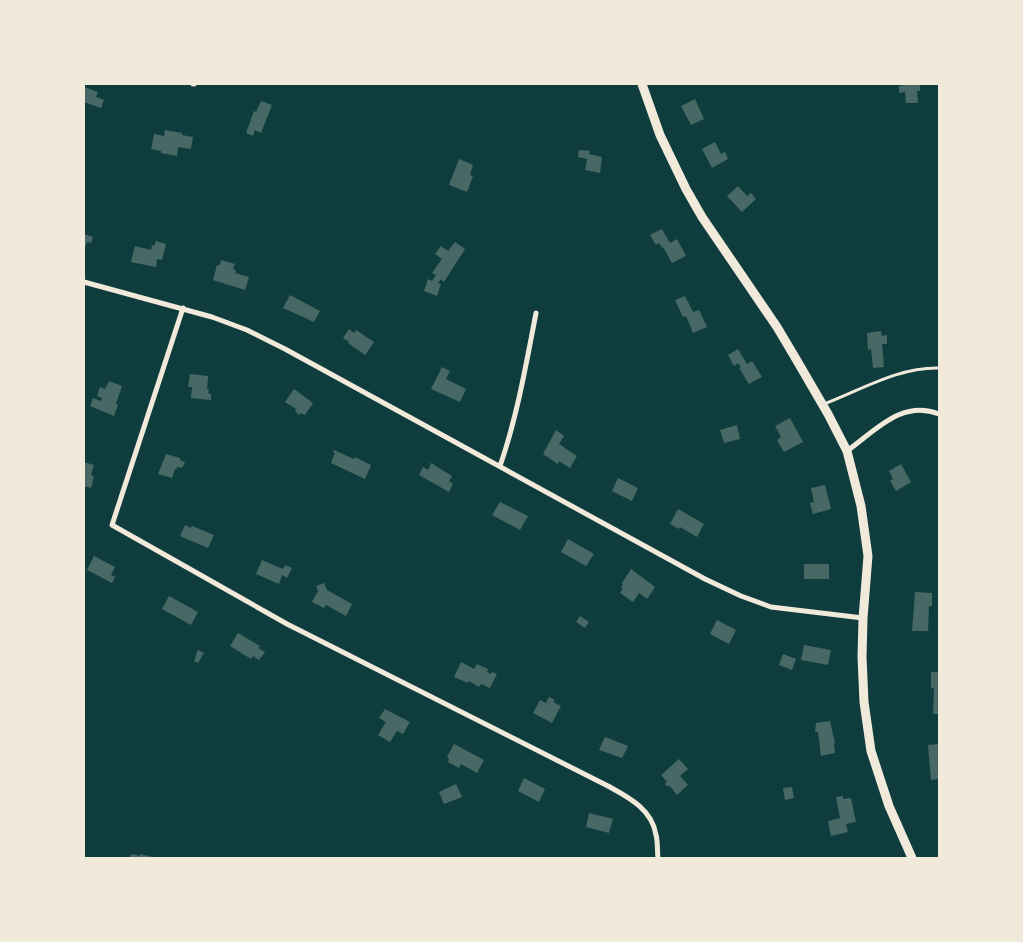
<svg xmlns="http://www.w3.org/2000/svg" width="1023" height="942" font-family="Spectral,serif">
  <rect width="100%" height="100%" fill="#0f3d3e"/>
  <!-- building -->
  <g fill="#486865">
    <polygon points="905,84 920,84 920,91 917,91 918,103 906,103 905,92 899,93 899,86 905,85"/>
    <polygon points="84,87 98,92 96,97 104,100 101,108 84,102"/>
    <polygon points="695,99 704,119 691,125 681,106"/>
    <polygon points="261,101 272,105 261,133 255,130 253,136 246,133 254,111 256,112"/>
    <polygon points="165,130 182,133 182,135 193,137 191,149 178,147 177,156 161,153 161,151 151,149 154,134 164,136"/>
    <polygon points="715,142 721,154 725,152 728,159 712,168 702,149"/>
    <polygon points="579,150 590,151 589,154 602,157 600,173 585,170 587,159 578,157"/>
    <polygon points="459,159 473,165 470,175 473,176 467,192 449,185"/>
    <polygon points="738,186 747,196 751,193 756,199 742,212 727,196"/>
    <polygon points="662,229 670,243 677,239 686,256 672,263 663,247 662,248 659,243 656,245 650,235"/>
    <polygon points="84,234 93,237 91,243 87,242 84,250"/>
    <polygon points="156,241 166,244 162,260 157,259 156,267 131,262 135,246 151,250 152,245 154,246"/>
    <polygon points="455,242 465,249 444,282 441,279 438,283 441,284 437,296 424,291 428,279 432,281 436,275 432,273 442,259 435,254 441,246 448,251"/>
    <polygon points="221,260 235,264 233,269 236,270 235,273 249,277 245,290 213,280 217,265 220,265"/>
    <polygon points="290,295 320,311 314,322 283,308"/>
    <polygon points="685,296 693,312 699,310 707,327 693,333 686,316 683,317 675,300"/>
    <polygon points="349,329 354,333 356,330 374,342 365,355 348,343 349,342 343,338"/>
    <polygon points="881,331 882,336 887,335 887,344 882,344 884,367 873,368 871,349 868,350 867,333"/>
    <polygon points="738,349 747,364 752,361 762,377 749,384 739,368 741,367 738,363 734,366 728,355"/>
    <polygon points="442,367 450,371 446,379 466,389 460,402 431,389"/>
    <polygon points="190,374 208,376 207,389 209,389 208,393 211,394 211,400 191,398 192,387 188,387"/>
    <polygon points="109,381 122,386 116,404 118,405 114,416 90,406 93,398 101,401 102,398 97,396 100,387 105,389"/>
    <polygon points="294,389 313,403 305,415 301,413 299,415 295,411 296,409 285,402"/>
    <polygon points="790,418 803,442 784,452 777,440 781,437 775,426"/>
    <polygon points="737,425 740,439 724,443 720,430"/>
    <polygon points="556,430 564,436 559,444 577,456 570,468 559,461 558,464 543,454"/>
    <polygon points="334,450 354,459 355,457 371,465 365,479 331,463 335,453 333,452"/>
    <polygon points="166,454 180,458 180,460 185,462 182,468 177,467 176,470 175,469 172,478 158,474"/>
    <polygon points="84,462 94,465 91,475 94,476 91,488 84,486"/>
    <polygon points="431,463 452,476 449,481 453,484 449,492 419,475 423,467 428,470"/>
    <polygon points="901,464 911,482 896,491 890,481 893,479 889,471"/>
    <polygon points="618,478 638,488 632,501 612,491"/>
    <polygon points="825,485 831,509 813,514 810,503 814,502 811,488"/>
    <polygon points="500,502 528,516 520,530 492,515"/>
    <polygon points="678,509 704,524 697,537 680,527 679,529 670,524"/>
    <polygon points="185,525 191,528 192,526 214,535 208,548 180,536"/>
    <polygon points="568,539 594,554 586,566 561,552"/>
    <polygon points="94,556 115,567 111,575 115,577 112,583 87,570"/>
    <polygon points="262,560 283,569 285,565 292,568 287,578 282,575 279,584 256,574"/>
    <rect x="804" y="564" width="25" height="15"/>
    <polygon points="631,569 655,587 647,599 639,593 633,602 620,593 623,588 621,587 623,584 622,583"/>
    <polygon points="324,583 327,590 352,604 346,616 326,605 324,608 312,602 318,591 316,586"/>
    <polygon points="915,592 932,593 932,606 929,606 928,631 912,631"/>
    <polygon points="169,596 198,612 191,625 162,609"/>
    <polygon points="580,616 589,622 585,628 576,622"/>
    <polygon points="717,620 736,630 729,644 710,634"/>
    <polygon points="238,633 260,646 258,648 265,652 259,660 253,656 251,659 230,646"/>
    <polygon points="804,645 831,650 828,665 801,660"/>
    <polygon points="198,650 204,653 198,663 194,661"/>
    <polygon points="783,654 796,659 792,670 779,665"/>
    <polygon points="461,662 474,669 477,664 488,669 487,672 491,674 492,672 497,674 490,688 481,684 479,687 469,681 468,683 454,677"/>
    <polygon points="931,672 939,672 939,714 933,714 934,688 931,688"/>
    <polygon points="549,697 555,700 553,702 561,706 552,723 533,713 540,700 546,703"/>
    <polygon points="385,709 410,722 403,734 397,731 390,742 378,735 386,722 379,718"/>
    <polygon points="830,721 835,743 834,743 835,753 821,756 818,732 815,732 816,723"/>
    <polygon points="605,737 628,746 622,758 599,750"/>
    <polygon points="454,744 484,760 477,773 461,764 459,768 448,762 449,759 447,757"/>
    <polygon points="939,744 939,779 931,780 928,745"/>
    <polygon points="679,759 688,769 680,776 688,785 677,795 669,785 668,787 665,784 667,782 661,775"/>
    <polygon points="524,778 545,789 539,802 518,791"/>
    <polygon points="456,784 462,797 444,804 439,792"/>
    <polygon points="792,787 794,798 785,800 783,788"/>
    <polygon points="843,796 843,799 851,798 856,822 846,824 848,832 831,836 828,821 840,818 836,797"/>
    <polygon points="589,813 613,819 609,833 586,827"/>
    <polygon points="132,854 140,856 140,854 157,858 129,858"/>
  </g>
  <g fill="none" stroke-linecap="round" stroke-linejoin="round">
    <!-- service -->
    <path stroke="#f1e9da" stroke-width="3" d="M824,404C861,390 898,367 939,368"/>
    <!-- minor -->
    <g stroke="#f1e9da" stroke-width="5">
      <polyline points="193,84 194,84"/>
      <polyline points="84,282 212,317 247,330 285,349 705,579 741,596 771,607 863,618"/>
      <path d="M183,308L112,525L287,624L608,786C628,797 652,809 656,835C658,842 657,850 658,858"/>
      <path d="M847,451C875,431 902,399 939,414"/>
      <path d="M500,466C517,417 526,365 536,313"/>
    </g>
    <!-- secondary -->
    <polyline stroke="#f1e9da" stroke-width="9" points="642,84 660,135 686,189 702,217 777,327 796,359 828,414 847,451 861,506 868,556 863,618 862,657 864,702 871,751 889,806 912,858"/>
  </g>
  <!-- border -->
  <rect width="1023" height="942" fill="none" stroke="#f1e9da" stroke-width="170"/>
</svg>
